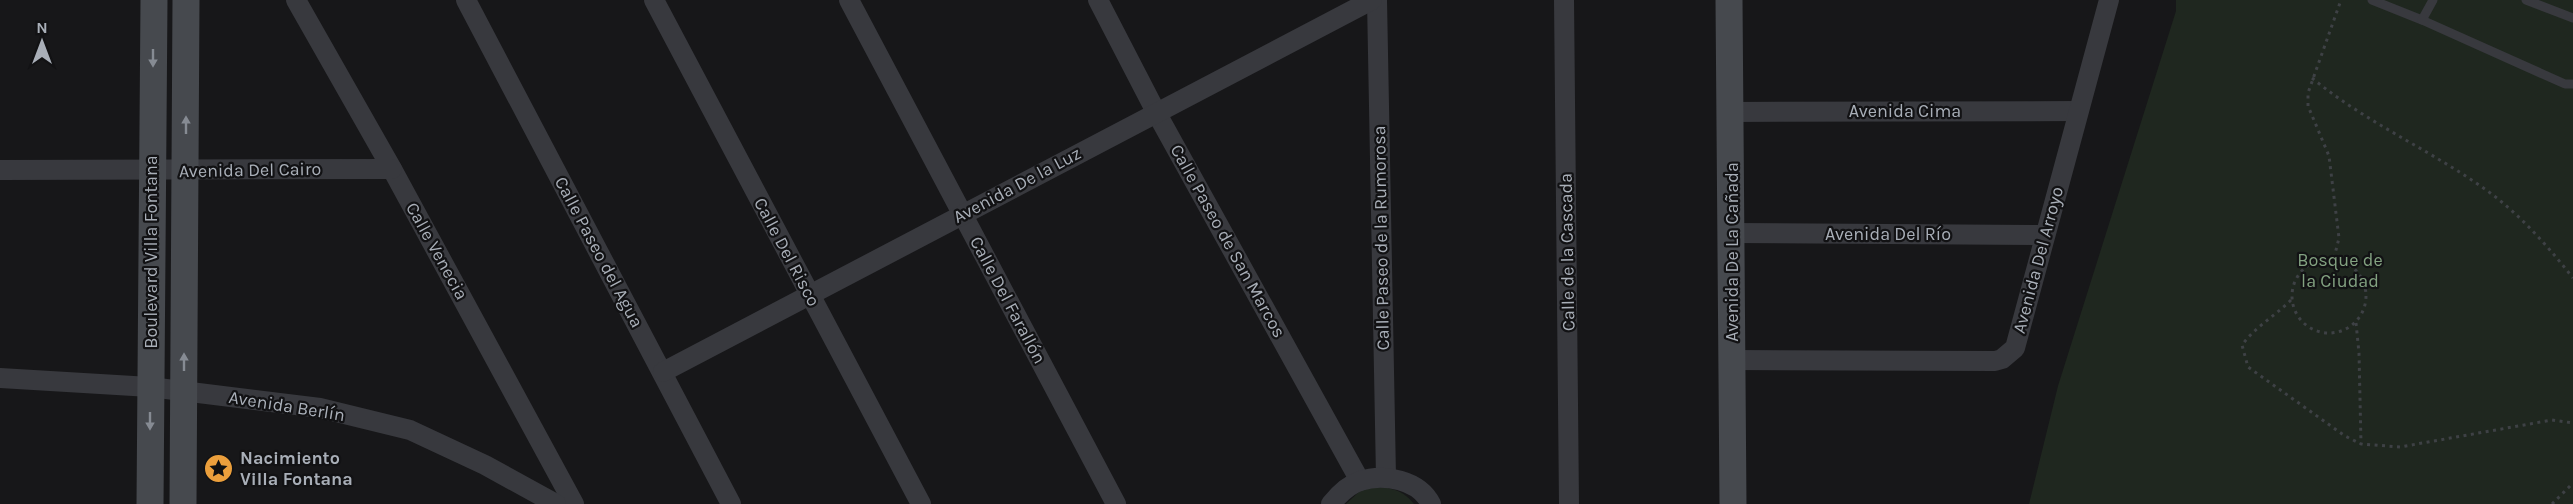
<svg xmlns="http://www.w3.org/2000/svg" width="2573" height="504" font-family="Karla,sans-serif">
  <rect width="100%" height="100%" fill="#171719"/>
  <!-- green -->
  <g fill="#1f271f">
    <polygon points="2176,0 2573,0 2573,504 2029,504 2058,386 2176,11"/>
    <path d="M1373,487C1390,487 1403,490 1414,504H1346L1359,492Z"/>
  </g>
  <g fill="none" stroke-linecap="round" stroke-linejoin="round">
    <!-- path -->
    <g stroke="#3e4145" stroke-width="3" stroke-dasharray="3 4.5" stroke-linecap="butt">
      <path d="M2312,78C2364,121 2426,148 2482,187C2518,212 2546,244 2573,278"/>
      <polyline points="2334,258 2339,238 2329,156 2308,106 2308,93 2341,0"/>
      <circle cx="2329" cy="296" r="37"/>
      <path d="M2291,300C2275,316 2255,327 2242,345L2248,367L2345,436L2361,444L2400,447L2552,420L2573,423"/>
      <polyline points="2356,323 2359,353 2361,444"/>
      <polyline points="2552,504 2573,483"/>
    </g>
    <!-- lane -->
    <g stroke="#38393e" stroke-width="9">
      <polyline points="2372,0 2422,20"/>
      <polyline points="2433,0 2422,20 2565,84 2573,84"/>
      <polyline points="2526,0 2573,18"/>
    </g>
    <!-- street -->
    <g stroke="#38393e" stroke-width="20">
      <polyline points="296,0 392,169 574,504"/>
      <polyline points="466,0 731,504"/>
      <polyline points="654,0 921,504"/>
      <polyline points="849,0 1116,504"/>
      <polyline points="1098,0 1156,112 1360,481"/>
      <polyline points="1377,0 1386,477"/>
      <polyline points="1564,0 1569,504"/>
      <polyline points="1731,112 2078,111"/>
      <polyline points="0,170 392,169"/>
      <polyline points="1732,233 2044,235"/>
      <polyline points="1733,360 1995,361 2002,359 2015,348 2109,0"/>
      <polyline points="663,372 1372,0"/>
      <polyline points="0,378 150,387 320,408 410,430 485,465 556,504"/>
      <path d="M1331,504C1339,494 1348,485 1360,481C1384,473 1419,480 1431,504"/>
    </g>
    <!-- secondary -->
    <g stroke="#46494e" stroke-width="27">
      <polyline points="1729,0 1733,504"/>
      <polyline points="150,504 154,0"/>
      <polyline points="183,504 186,0"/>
    </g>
  </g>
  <!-- one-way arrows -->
  <defs><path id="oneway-solid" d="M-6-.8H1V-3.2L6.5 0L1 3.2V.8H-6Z" transform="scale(1.5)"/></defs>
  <g fill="#868b93">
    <use href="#oneway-solid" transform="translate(153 58) rotate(90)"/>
    <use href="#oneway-solid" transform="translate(186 125) rotate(-90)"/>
    <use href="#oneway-solid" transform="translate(184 362) rotate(-90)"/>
    <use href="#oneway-solid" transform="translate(150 421) rotate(90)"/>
  </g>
  <!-- icons -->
  <defs>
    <symbol id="sight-disc" viewBox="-11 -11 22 22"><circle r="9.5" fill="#eb9f3c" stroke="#121214"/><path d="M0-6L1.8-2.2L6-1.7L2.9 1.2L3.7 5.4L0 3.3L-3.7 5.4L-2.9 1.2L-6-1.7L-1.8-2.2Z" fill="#111"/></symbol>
  </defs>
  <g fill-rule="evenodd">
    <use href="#sight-disc" x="202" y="452" width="33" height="33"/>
  </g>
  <g text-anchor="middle" stroke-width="4.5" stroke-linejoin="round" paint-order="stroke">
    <!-- street labels -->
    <g font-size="18" fill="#a9afb8" stroke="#121214">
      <text x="1905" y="117">Avenida Cima</text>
      <text transform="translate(250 170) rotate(-1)" y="6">Avenida Del Cairo</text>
      <text transform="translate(1017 185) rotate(-28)" y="6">Avenida De la Luz</text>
      <text x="1888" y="240">Avenida Del Río</text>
      <text transform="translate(1381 238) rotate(-91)" y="6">Calle Paseo de la Rumorosa</text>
      <text transform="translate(1228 241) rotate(61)" y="6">Calle Paseo de San Marcos</text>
      <text transform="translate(437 251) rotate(61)" y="6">Calle Venecia</text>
      <text transform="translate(151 252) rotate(-90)" y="6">Boulevard Villa Fontana</text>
      <text transform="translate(599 252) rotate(62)" y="6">Calle Paseo del Agua</text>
      <text transform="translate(787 252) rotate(62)" y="6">Calle Del Risco</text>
      <text transform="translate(1567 252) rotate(-91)" y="6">Calle de la Cascada</text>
      <text transform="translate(1732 252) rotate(-90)" y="6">Avenida De La Cañada</text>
      <text transform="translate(2038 260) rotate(-75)" y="6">Avenida Del Arroyo</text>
      <text transform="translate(1008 300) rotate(62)" y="6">Calle Del Farallón</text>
      <text transform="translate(287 406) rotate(9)" y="6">Avenida Berlín</text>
    </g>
    <!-- park labels -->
    <g font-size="18" fill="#83a281" stroke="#121214">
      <text x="2340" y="266">Bosque de<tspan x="2340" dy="21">la Ciudad</tspan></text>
    </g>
    <!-- poi labels -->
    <g font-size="18" font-weight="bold" fill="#a9afb8" stroke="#121214" text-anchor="start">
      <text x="240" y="464">Nacimiento<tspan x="240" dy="21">Villa Fontana</tspan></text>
    </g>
  </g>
  <!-- north arrow -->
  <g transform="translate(42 42)" stroke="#121214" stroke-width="4.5" paint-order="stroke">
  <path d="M0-4.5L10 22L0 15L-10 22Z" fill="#a9afb8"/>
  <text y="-9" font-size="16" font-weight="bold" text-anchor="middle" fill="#a9afb8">N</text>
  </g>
</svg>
